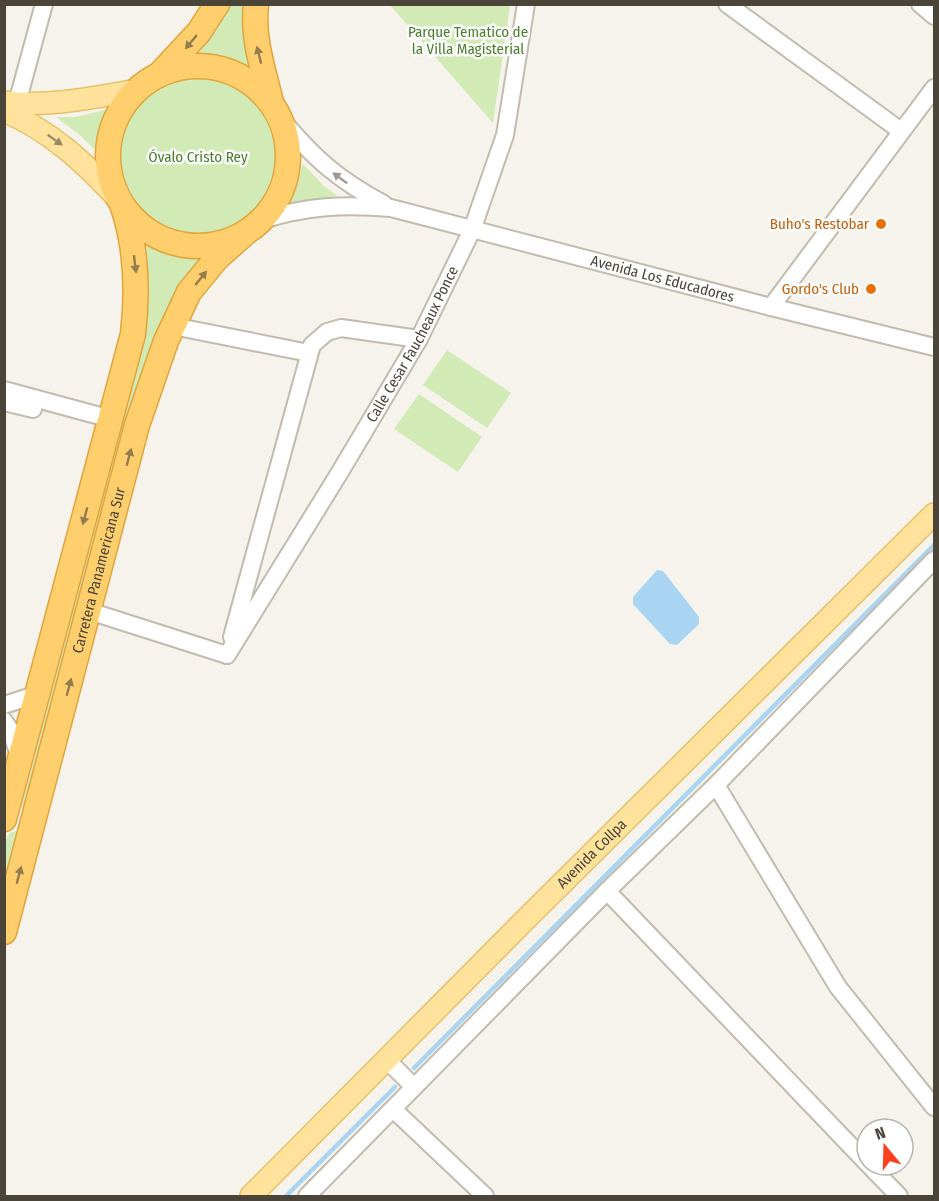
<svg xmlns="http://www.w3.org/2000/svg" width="939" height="1201" font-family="'Fira Sans Condensed',sans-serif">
  <rect width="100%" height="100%" fill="#f6f3ec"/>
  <!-- green -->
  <g fill="#d2eab5">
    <polygon points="227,5 246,5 245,36 250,71 231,60 190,57"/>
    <polygon points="390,5 510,5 493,123"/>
    <circle cx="198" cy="157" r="83"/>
    <polygon points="105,110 94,149 81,136 56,117 75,117"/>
    <polygon points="303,164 325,187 338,196 286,204 295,191"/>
    <path d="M137,236C161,250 184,255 212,253L194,270L32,814L23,811L22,805L141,352L144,329Z"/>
    <polygon points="447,350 511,393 487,428 423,385"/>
    <polygon points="419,394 482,437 458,472 394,429"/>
    <polygon points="17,831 22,833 5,911 5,847 7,837 11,832"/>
  </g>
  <!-- water -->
  <polygon fill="#a9d4f2" points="657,570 663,571 699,617 699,624 677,645 670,644 633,604 633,597"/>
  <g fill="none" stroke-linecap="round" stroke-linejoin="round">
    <!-- stream -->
    <g stroke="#a9d4f2" stroke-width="4.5">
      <polyline points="414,1068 934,545"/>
      <polyline points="286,1196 395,1087"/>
    </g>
    <defs>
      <g id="minor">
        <polyline points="727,4 901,131"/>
        <polyline points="920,4 934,16"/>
        <polyline points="17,103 44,4"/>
        <path d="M281,119C314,158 338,180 384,204"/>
        <path id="s1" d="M262,220C307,206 344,204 391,208L771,307L934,347"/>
        <polyline points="771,307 934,88"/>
        <polyline points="173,326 309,353"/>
        <polyline points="4,390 111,419"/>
        <polyline points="4,402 33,409"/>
        <polyline points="89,611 227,655"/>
        <polyline points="232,637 312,345 327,332 341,328 419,339"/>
        <path id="s2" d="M227,655L340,472L419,339L472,230L505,135L526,4"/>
        <polyline points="4,705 38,694"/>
        <polyline points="4,721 11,731 20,759"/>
        <polyline points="716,785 838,987 934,1107"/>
        <polyline points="607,891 867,1163"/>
        <polyline points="387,1060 414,1087"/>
        <polyline points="393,1109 485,1196"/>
        <polyline points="869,1165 899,1196"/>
        <polyline points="307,1196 607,891 716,785 934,560"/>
      </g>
      <g id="major">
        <path d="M4,102C50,107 92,98 137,90"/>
        <path d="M4,111C51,131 85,163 119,200"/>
        <path id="s3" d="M251,1196L526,919L934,514"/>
      </g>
      <g id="highway">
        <path d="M256,4C252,38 263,69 271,102"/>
        <circle cx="198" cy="156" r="90"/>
        <polyline points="160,74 199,32 217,4"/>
        <path d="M4,819L133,334C138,291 137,249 123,207"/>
        <path id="s4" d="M4,932L137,425L166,341L189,292L217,258L243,235"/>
      </g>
    </defs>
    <!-- minor casing -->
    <use href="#minor" stroke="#c2bbae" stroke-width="20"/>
    <!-- major casing -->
    <use href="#major" stroke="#e6c16a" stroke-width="24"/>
    <!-- highway casing -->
    <use href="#highway" stroke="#e0a43c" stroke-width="27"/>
    <!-- minor -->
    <use href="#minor" stroke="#fff" stroke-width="16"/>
    <!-- major -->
    <use href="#major" stroke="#ffe39c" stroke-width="21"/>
    <!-- highway -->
    <use href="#highway" stroke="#ffcf6e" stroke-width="24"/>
  </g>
  <!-- one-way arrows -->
  <defs><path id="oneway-solid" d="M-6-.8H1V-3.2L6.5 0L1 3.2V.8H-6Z" transform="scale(1.5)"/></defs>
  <g fill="#937c4e">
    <use href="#oneway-solid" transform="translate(191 42) rotate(130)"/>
    <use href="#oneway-solid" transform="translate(259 55) rotate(-104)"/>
    <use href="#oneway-solid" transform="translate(135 264) rotate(83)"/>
    <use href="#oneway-solid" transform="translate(201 278) rotate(-51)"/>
    <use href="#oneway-solid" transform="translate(129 457) rotate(-75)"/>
    <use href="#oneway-solid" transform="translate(85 516) rotate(105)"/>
    <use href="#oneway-solid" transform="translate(69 687) rotate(-75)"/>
    <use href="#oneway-solid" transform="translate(19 875) rotate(-75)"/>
  </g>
  <use fill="#9c8c66" href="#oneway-solid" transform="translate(55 140) rotate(35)"/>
  <use fill="#9c9892" href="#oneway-solid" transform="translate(340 178) rotate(-143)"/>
  <!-- markers -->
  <g fill="#e8710a" stroke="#fff" stroke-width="2">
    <circle cx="881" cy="224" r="6"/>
    <circle cx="871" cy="289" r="6"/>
  </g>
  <g text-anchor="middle" stroke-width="5" stroke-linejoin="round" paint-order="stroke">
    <!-- park labels -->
    <g font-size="15" fill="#4a7f2a" stroke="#fff">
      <text x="468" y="37">Parque Tematico de<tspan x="468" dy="17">la Villa Magisterial</tspan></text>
      <text x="198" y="162">Óvalo Cristo Rey</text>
    </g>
    <!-- food labels -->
    <g font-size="15" fill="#c56008" stroke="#fff" text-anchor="end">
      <text x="869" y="229">Buho's Restobar</text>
      <text x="859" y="294">Gordo's Club</text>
    </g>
    <!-- street labels -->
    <g font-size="15" fill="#4b4439" stroke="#fff">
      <text dy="5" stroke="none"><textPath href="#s1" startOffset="411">Avenida Los Educadores</textPath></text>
      <text dy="5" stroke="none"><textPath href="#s2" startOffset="362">Calle Cesar Faucheaux Ponce</textPath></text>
      <text dy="5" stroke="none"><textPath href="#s4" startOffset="374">Carretera Panamericana Sur</textPath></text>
      <text dy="5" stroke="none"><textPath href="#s3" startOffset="483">Avenida Collpa</textPath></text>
    </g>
  </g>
  <!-- border -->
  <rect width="939" height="1201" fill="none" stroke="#4b4439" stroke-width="12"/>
  <!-- north arrow -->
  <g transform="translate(885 1147) rotate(341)"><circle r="28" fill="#ffffff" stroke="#b7b4b0" stroke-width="1.5"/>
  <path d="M0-4.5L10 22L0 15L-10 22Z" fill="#fc3f1d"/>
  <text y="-9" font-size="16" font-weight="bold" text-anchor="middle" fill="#4b4439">N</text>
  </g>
</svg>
